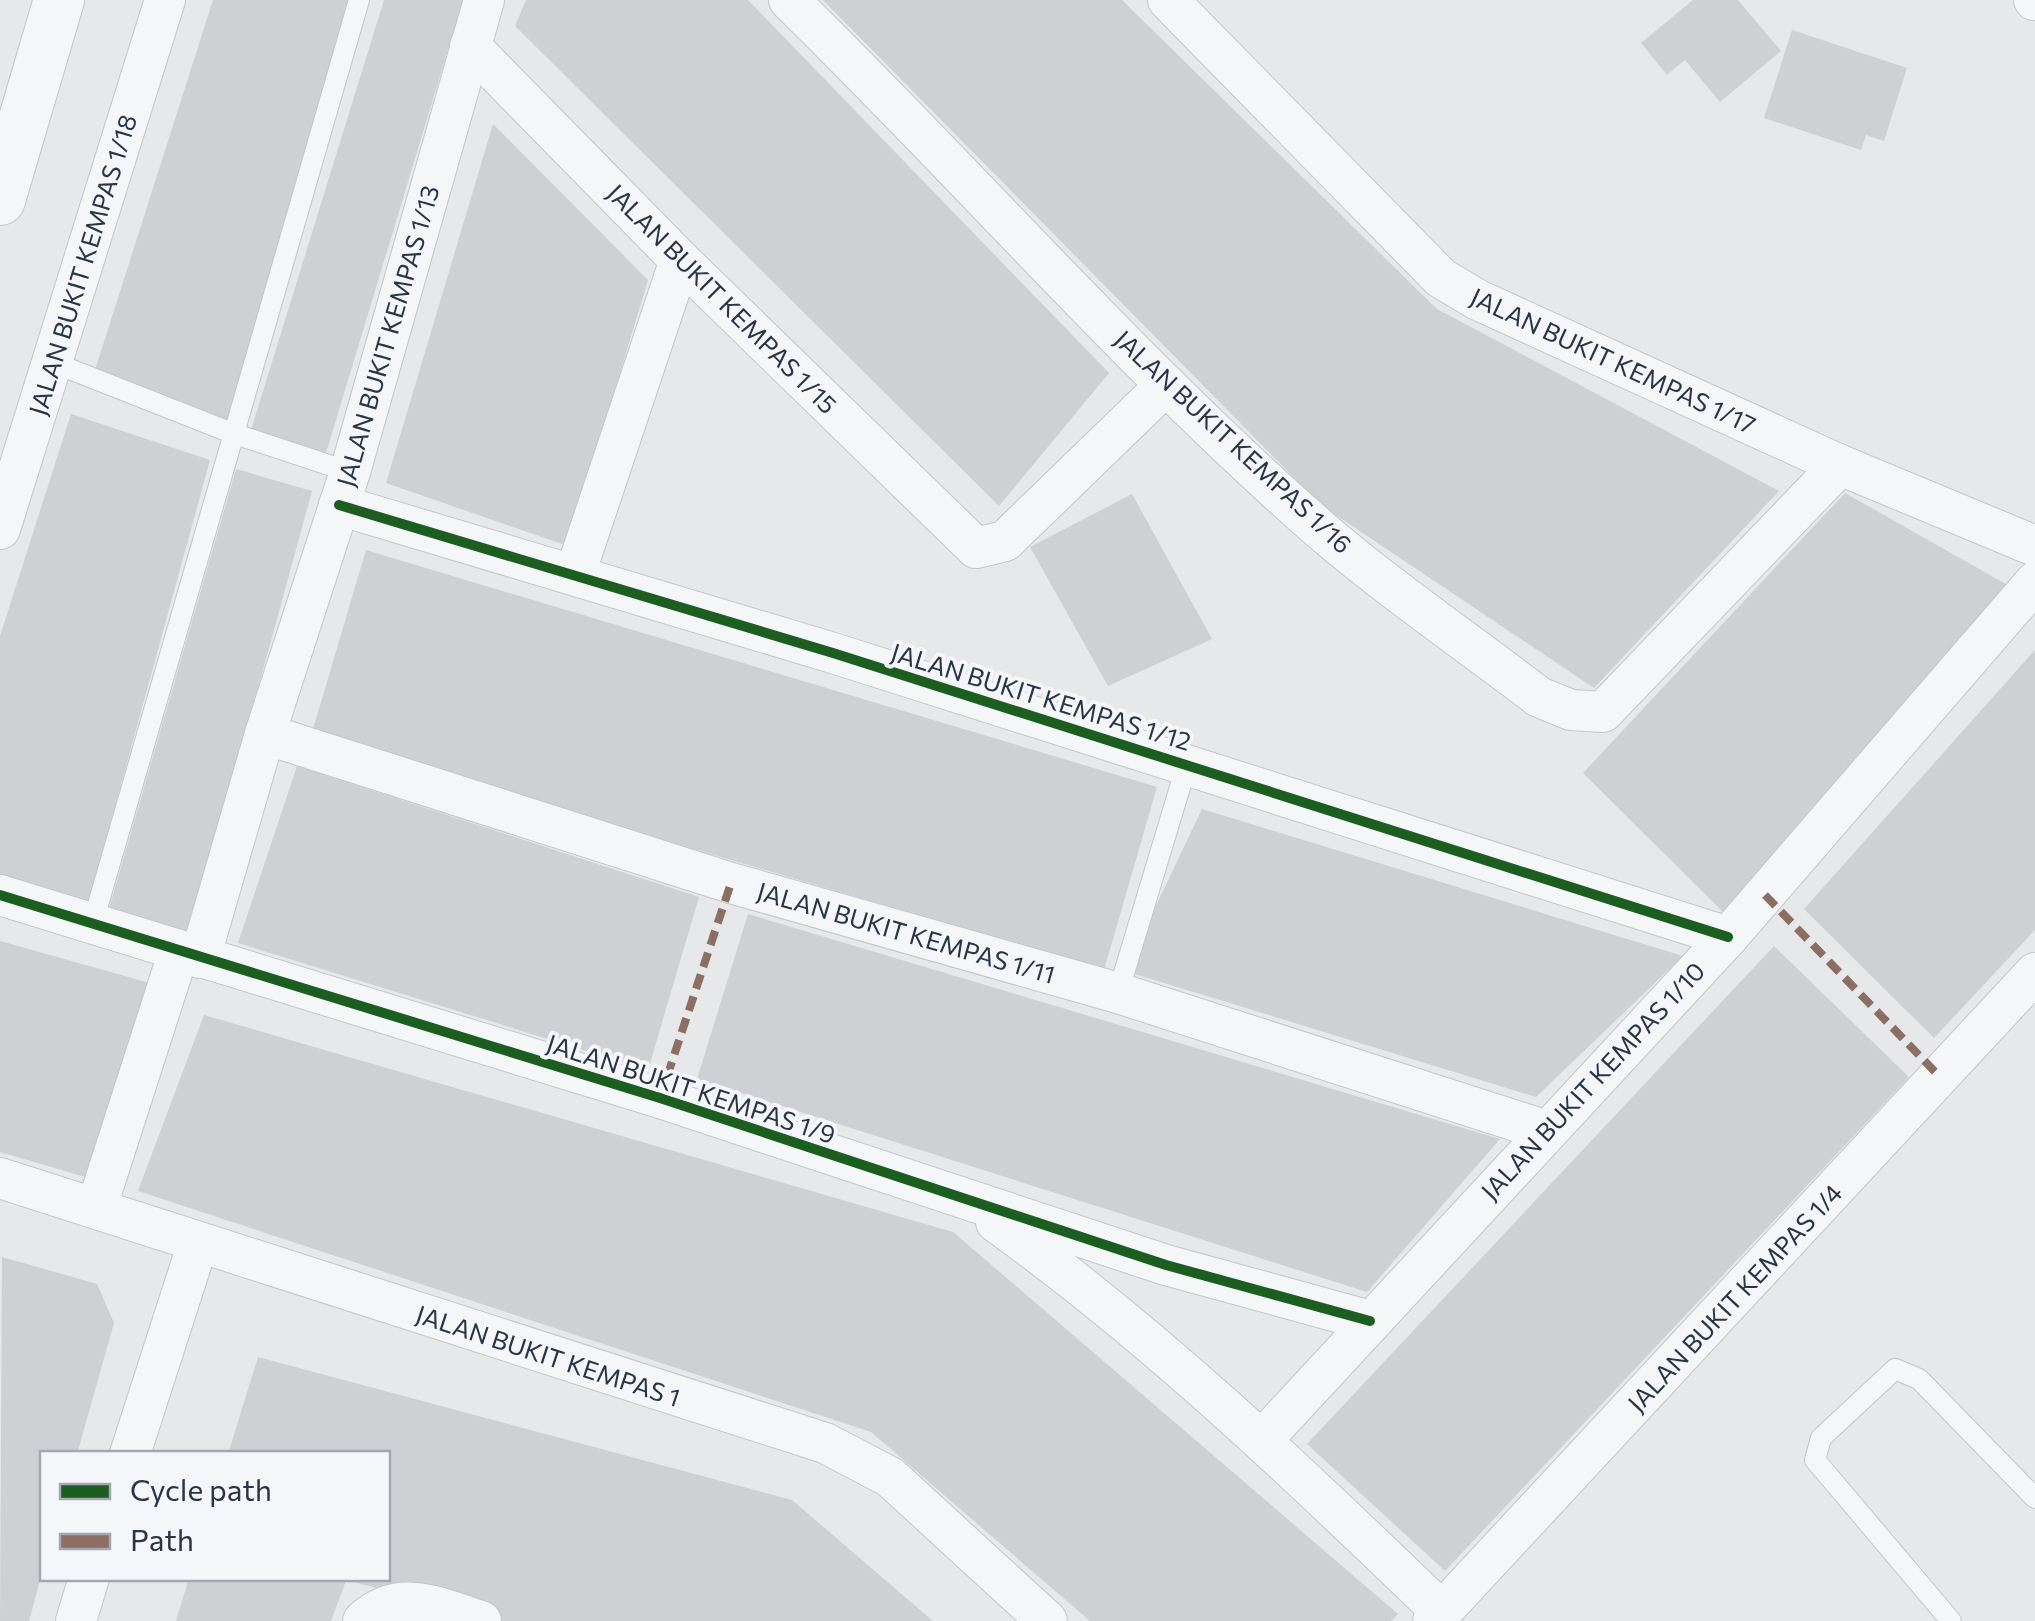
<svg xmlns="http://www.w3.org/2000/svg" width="2035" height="1621" font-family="Commissioner,sans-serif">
  <rect width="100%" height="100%" fill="#e6e8ea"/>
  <!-- building -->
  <g fill="#ced0d3">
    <polygon points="213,0 350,0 227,421 95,370"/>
    <polygon points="384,0 463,0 326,453 251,430"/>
    <polygon points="526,0 748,0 1109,373 999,506 515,26"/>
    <polygon points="823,0 1122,0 1437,309 1779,491 1594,688 1321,505"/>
    <polygon points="1693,0 1738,0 1781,51 1720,102 1685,60 1667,75 1641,43"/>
    <polygon points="1792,30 1907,68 1884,141 1866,135 1861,150 1764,118"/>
    <polygon points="493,124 648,280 568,546 386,483"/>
    <polygon points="71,414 210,460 88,905 0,881 0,636"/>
    <polygon points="236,469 312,491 190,937 108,912"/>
    <polygon points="1845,493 2011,587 1723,912 1583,773"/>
    <polygon points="1132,494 1212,639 1108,686 1030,547"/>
    <polygon points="366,550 1157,787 1104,970 311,736"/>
    <polygon points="2035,650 2035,930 1934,1038 1804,909"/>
    <polygon points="297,766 699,897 648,1070 238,943"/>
    <polygon points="1202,809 1683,956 1536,1097 1125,971"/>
    <polygon points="748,914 1500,1139 1367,1292 697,1079"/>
    <polygon points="0,941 157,985 92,1179 0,1152"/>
    <polygon points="1774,946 1909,1077 1445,1571 1307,1444"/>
    <polygon points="204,1015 953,1232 1398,1614 1391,1621 1090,1621 871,1432 138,1191"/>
    <polygon points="2,1257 97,1284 114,1323 77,1454 42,1454 42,1573 29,1621 0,1621"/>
    <polygon points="258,1357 792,1500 933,1621 496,1621 347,1580 388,1578 388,1454 228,1454"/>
    <polygon points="189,1578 347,1578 331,1621 176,1621"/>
  </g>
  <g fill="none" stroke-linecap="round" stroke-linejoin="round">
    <defs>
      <g id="service">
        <polyline points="52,362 232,433 350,472"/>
        <polyline points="93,922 359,0"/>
        <polyline points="1118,993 1187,764"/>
        <polyline points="1951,1621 1815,1460 1821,1438 1895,1369 1919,1379 2035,1498"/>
      </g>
      <g id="minor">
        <path d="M789,0C968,175 1133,366 1322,531C1391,590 1467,642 1539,697L1571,710L1603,712L1840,465"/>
        <polyline points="1168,0 1441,278 1478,300 1840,465 2035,546"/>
        <polyline points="2034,0 2035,0"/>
        <polyline points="470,46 680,260 976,548 1005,541 1166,385"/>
        <polyline points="339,505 833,653 1728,937"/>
        <polyline points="0,529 165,0"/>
        <polyline points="575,574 680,260"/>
        <polyline points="265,734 731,883 1118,993 1547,1131"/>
        <polyline points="0,895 660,1098 1166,1265 1370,1321"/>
        <polyline points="200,958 265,734 350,472 484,0"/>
        <polyline points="0,1178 825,1443 890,1477 1047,1621"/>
        <polyline points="97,1206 179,951"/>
        <path d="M996,1222C1157,1338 1299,1474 1442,1612"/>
        <polyline points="1263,1439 1728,937 2035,582"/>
        <polyline points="130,1454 198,1243"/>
        <polyline points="76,1621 89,1578"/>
        <path d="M363,1621C400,1587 439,1608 481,1621"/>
        <polyline points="1433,1621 2035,973"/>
      </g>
      <polyline id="tertiary" points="0,200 59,0"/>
    </defs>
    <!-- service casing -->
    <use href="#service" stroke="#c4c6c8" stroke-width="22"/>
    <!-- minor casing -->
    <use href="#minor" stroke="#c4c6c8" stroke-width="42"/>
    <!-- tertiary casing -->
    <use href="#tertiary" stroke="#c4c6c8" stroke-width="52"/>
    <!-- service -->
    <use href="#service" stroke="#f5f6f7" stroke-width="20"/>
    <!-- minor -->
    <use href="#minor" stroke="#f5f6f7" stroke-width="40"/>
    <!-- tertiary -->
    <use href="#tertiary" stroke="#f5f6f7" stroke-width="50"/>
    <!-- quiet -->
    <g stroke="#8d6e63" stroke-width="8" stroke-dasharray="15 8" stroke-linecap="butt">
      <polyline points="1765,895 1940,1077"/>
      <polyline points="660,1098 731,883"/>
    </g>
    <defs>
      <g id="cycleway">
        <polyline points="339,505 833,653 1728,937"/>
        <polyline points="0,895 660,1098 1166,1265 1370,1321"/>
      </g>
    </defs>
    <!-- cycleway casing -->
    <use href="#cycleway" stroke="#f4f6f9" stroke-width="16"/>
    <!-- cycleway -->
    <use href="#cycleway" stroke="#1b5e20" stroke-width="10"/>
  </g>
  <g text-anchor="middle" stroke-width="8" stroke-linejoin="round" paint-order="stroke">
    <!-- street labels -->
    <g font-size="25" fill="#2b3445" stroke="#f4f6f9">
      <text transform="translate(83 265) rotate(-73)" y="9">JALAN BUKIT KEMPAS 1/18</text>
      <text transform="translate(722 299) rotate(45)" y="9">JALAN BUKIT KEMPAS 1/15</text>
      <text transform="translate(388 336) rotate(-74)" y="9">JALAN BUKIT KEMPAS 1/13</text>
      <text transform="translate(1613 361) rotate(25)" y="9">JALAN BUKIT KEMPAS 1/17</text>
      <text transform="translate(1233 442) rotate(43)" y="9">JALAN BUKIT KEMPAS 1/16</text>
      <text transform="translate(1041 697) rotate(17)" y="9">JALAN BUKIT KEMPAS 1/12</text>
      <text transform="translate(906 933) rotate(16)" y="9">JALAN BUKIT KEMPAS 1/11</text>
      <text transform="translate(1593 1081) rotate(-47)" y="9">JALAN BUKIT KEMPAS 1/10</text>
      <text transform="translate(691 1089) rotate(18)" y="9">JALAN BUKIT KEMPAS 1/9</text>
      <text transform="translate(1735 1298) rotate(-47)" y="9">JALAN BUKIT KEMPAS 1/4</text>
      <text transform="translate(548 1356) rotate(18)" y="9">JALAN BUKIT KEMPAS 1</text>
    </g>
  </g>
  <!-- legend -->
  <rect x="40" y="1451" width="350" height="130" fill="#f4f6f9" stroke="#a4a8b1" stroke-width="2.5"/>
  <rect x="60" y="1484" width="50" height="15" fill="#1b5e20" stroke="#a4a8b1" stroke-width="2.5"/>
  <text x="130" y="1501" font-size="30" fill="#2b3445">Cycle path</text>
  <rect x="60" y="1534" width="50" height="15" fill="#8d6e63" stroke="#a4a8b1" stroke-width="2.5"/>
  <text x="130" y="1551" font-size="30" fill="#2b3445">Path</text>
</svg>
